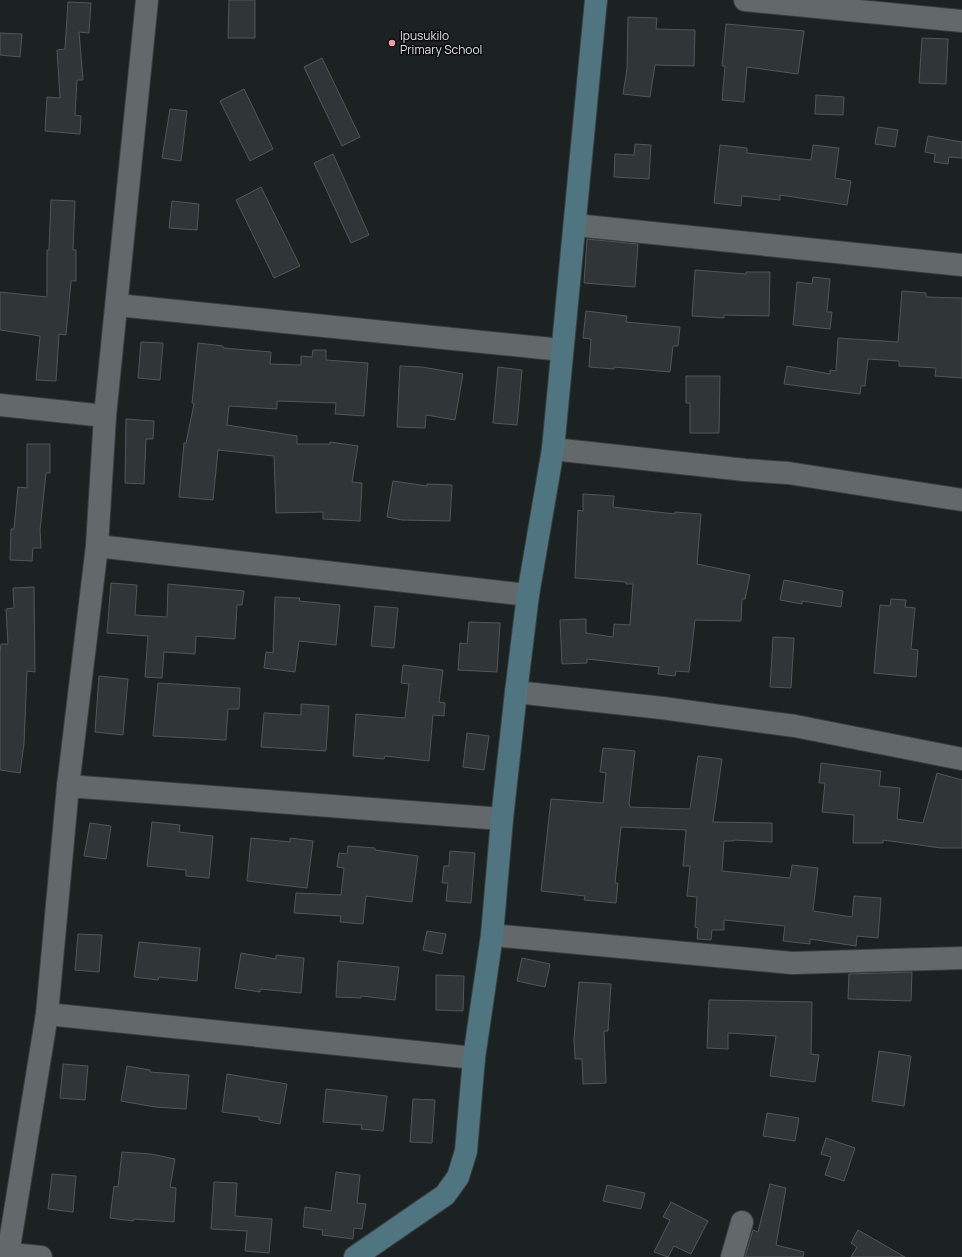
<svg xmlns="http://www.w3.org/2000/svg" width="962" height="1257" font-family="Manrope,sans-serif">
  <rect width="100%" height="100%" fill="#1c2122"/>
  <!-- building -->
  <g fill="#303638" stroke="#515759">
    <polygon points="229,0 255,0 255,38 228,38"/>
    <polygon points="68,2 91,3 89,33 79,32 83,80 77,80 75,115 81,116 80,134 45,131 47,97 60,98 57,50 65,49"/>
    <polygon points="628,17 657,18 656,29 695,30 694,66 655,65 650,97 623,94 627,69"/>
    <polygon points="726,24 804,31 798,74 747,67 744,102 722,100 725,66 722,66"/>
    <polygon points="0,33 22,34 20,57 0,55"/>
    <polygon points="922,38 948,39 946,84 919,83"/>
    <polygon points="322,58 360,137 342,146 304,67"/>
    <polygon points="244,89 273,149 250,161 220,101"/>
    <polygon points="816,95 844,97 843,115 815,114"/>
    <polygon points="170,109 187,111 181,161 162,158"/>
    <polygon points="878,127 898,130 895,147 875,144"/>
    <polygon points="928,136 962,142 962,158 949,157 948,164 934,162 935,154 925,152"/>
    <polygon points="635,144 651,145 649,179 614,177 615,154 634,155"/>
    <polygon points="720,145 747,148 747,153 811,160 813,145 839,148 835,178 851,181 847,205 780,195 780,200 742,196 741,206 714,203"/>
    <polygon points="333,154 369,235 351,243 314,163"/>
    <polygon points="261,187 300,266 274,278 236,200"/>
    <polygon points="51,200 75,201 73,250 76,250 76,281 71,281 66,335 59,334 56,381 36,380 40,336 0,330 0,292 47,297 47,250 49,250"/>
    <polygon points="172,201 199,204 197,230 169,228"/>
    <polygon points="587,239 638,244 635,287 584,283"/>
    <polygon points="695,270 746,274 746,272 770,272 769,316 724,315 724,318 692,316"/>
    <polygon points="813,277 830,279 827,312 832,312 830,329 793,325 797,282 812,284"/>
    <polygon points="902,291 926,293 926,297 962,298 962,378 935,376 936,368 899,366 899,361 868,359 865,386 861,386 860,394 784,384 787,366 830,374 830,370 836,371 838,338 898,342"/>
    <polygon points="586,311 627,316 626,322 680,327 678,346 673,346 670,372 614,367 614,369 589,367 591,339 583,338"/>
    <polygon points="141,342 163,343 160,380 138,378"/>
    <polygon points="198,343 223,346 223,348 271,352 270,364 301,365 301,356 312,357 313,350 326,350 326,360 368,363 364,416 335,414 336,403 277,401 277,409 229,406 227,425 297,436 297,444 330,444 330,442 358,446 352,482 362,483 360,521 323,519 323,512 276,513 274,456 218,450 213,500 179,497 184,443 186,443 194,404 192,403"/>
    <polygon points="400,366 422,367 463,374 455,420 426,415 425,428 397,427"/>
    <polygon points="498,367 522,370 517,425 493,423"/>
    <polygon points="686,376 720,376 719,433 690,433 690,403 686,403"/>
    <polygon points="126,419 154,421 153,439 146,439 144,484 125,483"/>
    <polygon points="27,444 50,444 50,473 46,473 40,530 41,548 33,548 32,561 10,560 11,529 14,529 18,487 27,488"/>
    <polygon points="393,481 427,486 427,484 452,485 450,521 402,520 387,517"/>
    <polygon points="583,494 614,496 613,507 675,514 675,512 701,514 697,564 750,575 745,599 742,599 741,621 695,620 689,672 676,671 675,676 658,674 659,667 587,659 587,663 562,664 560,620 586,619 586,633 613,637 614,624 630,625 633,584 626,584 626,582 575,578 578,510 583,511"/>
    <polygon points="784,580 843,591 841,607 802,601 802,604 780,600"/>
    <polygon points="111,583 137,585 135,615 167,617 168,584 244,591 242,605 237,605 235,639 196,636 195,654 164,652 162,678 145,677 148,636 107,633"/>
    <polygon points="34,587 35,672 27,671 24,744 20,773 0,770 0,651 1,644 8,644 6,609 14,608 13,588"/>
    <polygon points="275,597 300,598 299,601 340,605 336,645 299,641 295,672 264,668 266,652 273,653"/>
    <polygon points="891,599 906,600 905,607 915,608 911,649 918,650 916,677 874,673 880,605 890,606"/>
    <polygon points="375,606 398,608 394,648 371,646"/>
    <polygon points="469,622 500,623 497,672 458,670 460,643 467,644"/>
    <polygon points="773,637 794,638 791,688 770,687"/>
    <polygon points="403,665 443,670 439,702 445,703 444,716 433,715 429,761 385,756 384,759 353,756 356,714 405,718 409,684 401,683"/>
    <polygon points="99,676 128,679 123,735 95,732"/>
    <polygon points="158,683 240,688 239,709 228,709 226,740 153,736"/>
    <polygon points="301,704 329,706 326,751 261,747 264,713 301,715"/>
    <polygon points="467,733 489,736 484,770 463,767"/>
    <polygon points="603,748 635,751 629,804 630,807 690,809 698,756 722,759 713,822 772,823 772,842 734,840 734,841 724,841 722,871 790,878 792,865 818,868 813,911 852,917 854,896 881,898 878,938 857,936 856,946 810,939 810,944 783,941 785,926 724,920 724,930 712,930 711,940 697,939 698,928 695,927 697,897 687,896 690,866 683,866 686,830 621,827 615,883 618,883 616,903 584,900 585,896 541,891 551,799 603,803 606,773 600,772"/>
    <polygon points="821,763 881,771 879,786 900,788 897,819 923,823 937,773 962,780 962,848 941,848 883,840 883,843 853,843 854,815 822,812 825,783 819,783"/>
    <polygon points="152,822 180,825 179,832 213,836 209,878 186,876 186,870 147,866"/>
    <polygon points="90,823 111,826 106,859 84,856"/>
    <polygon points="251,838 290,842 290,838 313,841 307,888 247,881"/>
    <polygon points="348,846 375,848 375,850 418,856 412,902 366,896 363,924 340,922 341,916 294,913 296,893 341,895 344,868 337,867 339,853 347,854"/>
    <polygon points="450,851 475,853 471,903 446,901 448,883 442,883 444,866 449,866"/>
    <polygon points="427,931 446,934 442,954 423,950"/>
    <polygon points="78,934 102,935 99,972 75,970"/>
    <polygon points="139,942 200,948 197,981 159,977 158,980 134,977"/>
    <polygon points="241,953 276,959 276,955 304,958 301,993 260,989 260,992 235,988"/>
    <polygon points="522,958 550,964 545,987 517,981"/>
    <polygon points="338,961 399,967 395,1000 361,996 361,998 336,997"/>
    <polygon points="912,972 911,1001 848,999 849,974"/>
    <polygon points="436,975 464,976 463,1011 436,1010"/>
    <polygon points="579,982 611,984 608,1031 604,1031 606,1083 583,1084 582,1059 575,1059 574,1039"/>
    <polygon points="709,1000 812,1002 811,1054 819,1055 815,1082 770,1076 776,1036 728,1033 728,1049 707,1048"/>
    <polygon points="879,1051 911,1056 904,1106 872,1101"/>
    <polygon points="63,1064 88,1066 85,1100 60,1098"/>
    <polygon points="127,1066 150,1070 150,1072 189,1075 186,1109 155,1107 121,1101"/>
    <polygon points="227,1074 287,1084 280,1124 259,1120 259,1117 222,1112"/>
    <polygon points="326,1089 387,1096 383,1131 361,1129 362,1125 323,1122"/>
    <polygon points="413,1099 435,1100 432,1143 410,1142"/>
    <polygon points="767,1113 799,1118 795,1141 763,1136"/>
    <polygon points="826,1138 855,1148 844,1181 825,1175 831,1157 821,1154"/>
    <polygon points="122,1152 151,1154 175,1159 170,1187 176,1188 174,1222 134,1219 133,1221 110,1218 114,1186 118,1187"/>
    <polygon points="336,1172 360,1175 357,1203 366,1204 362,1229 354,1228 353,1239 322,1235 323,1230 303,1227 305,1207 331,1211"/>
    <polygon points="52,1174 76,1176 73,1212 48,1209"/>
    <polygon points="214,1182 237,1183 235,1216 272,1219 269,1253 245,1251 247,1231 211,1229"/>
    <polygon points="770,1184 786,1188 776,1245 804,1252 803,1257 745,1257 753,1230 758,1232"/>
    <polygon points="607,1185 645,1193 641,1209 603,1201"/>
    <polygon points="671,1202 708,1221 691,1254 674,1246 668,1257 654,1252 670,1220 663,1217"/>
    <polygon points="858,1230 905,1257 851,1257 857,1247 851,1243"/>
  </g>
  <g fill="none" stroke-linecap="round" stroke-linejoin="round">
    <defs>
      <g id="street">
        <polyline points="745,0 962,21"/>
        <polyline points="575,225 962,265"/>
        <polyline points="117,305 562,350"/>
        <polyline points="0,405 105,416"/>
        <polyline points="553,449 745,470 788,473 962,500"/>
        <polyline points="97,546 528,595"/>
        <polyline points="516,692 662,708 795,726 962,759"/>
        <polyline points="68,786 502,819"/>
        <polyline points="492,935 792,963 962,958"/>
        <polyline points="47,1014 474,1058"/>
        <polyline points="0,1253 41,1257"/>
        <polyline points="8,1254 47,1014 68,786 97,546 105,416 147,0"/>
        <polyline points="732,1257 742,1222"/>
      </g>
      <polyline id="secondary" points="355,1257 445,1195 458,1177 466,1151 474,1058 492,935 502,819 516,692 528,595 553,449 596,0"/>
    </defs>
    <!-- street casing -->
    <use href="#street" stroke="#3a3e40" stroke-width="24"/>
    <!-- secondary casing -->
    <use href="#secondary" stroke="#3a3e40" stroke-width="24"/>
    <!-- street -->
    <use href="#street" stroke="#63696b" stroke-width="22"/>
    <!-- secondary -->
    <use href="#secondary" stroke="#4f7580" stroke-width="22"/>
  </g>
  <!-- markers -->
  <circle fill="#f39aa7" stroke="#080a0b" stroke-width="1.5" cx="392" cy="43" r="4"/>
  <g text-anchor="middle" stroke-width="3" stroke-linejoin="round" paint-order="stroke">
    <!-- poi labels -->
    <g font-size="12" fill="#e0e4e5" stroke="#080a0b" text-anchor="start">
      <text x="400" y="40">Ipusukilo<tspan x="400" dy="14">Primary School</tspan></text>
    </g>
  </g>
</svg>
